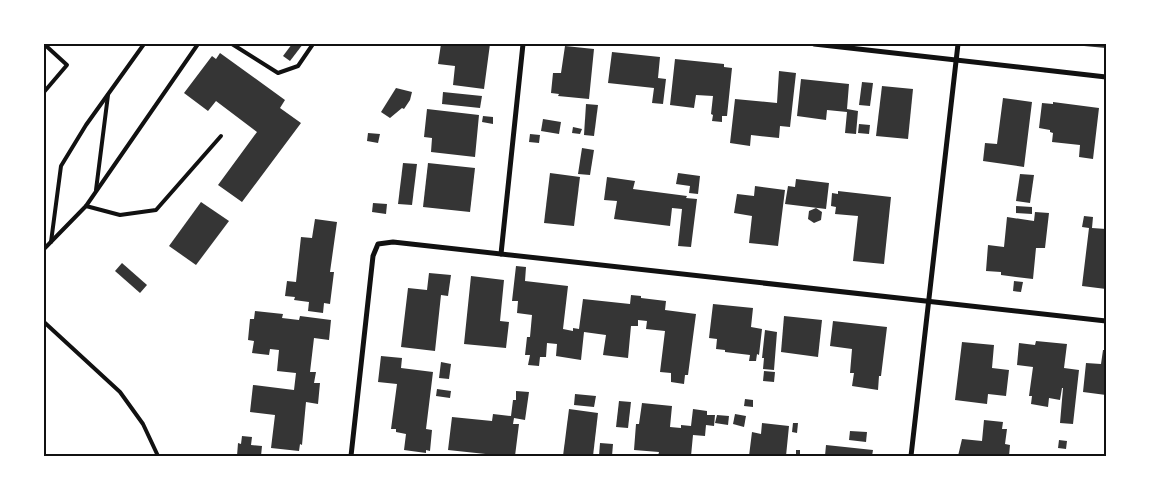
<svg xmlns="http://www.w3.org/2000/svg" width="1150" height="500" font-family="'DejaVu Sans',sans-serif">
  <rect width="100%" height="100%" fill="#fff"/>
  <!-- building -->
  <g fill="#353535">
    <polygon points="292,44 303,44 290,61 283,56"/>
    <polygon points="441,44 490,44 484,89 453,85 455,66 438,64"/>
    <polygon points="1084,44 1106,44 1106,48 1084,46"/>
    <polygon points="565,46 594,49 589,99 558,96 559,94 551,93 553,73 561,73"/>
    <polygon points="612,52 660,57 658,78 666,79 663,104 652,103 654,88 608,83"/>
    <polygon points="220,53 285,100 280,108 301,123 242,202 218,185 257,132 216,101 208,111 184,93 212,56 216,59"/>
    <polygon points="675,59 724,64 724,67 732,68 727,116 722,116 722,122 712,121 713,115 711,114 713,96 696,95 694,108 670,105"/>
    <polygon points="779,71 796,73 790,127 780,126 779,138 751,135 750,146 730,143 735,99 777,103"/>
    <polygon points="801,79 849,84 847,109 858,111 856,134 845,133 847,112 827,110 826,120 797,116"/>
    <polygon points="862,82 873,83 870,106 859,105"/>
    <polygon points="882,86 913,89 908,139 876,136"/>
    <polygon points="396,88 412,92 410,100 404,109 402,108 390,118 381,112"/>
    <polygon points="443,92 482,96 480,108 442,104"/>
    <polygon points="1003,98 1032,102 1024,167 983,161 985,143 997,144"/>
    <polygon points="1053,102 1099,108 1093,159 1079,157 1080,145 1052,142 1053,133 1050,132 1050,130 1039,128 1042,103 1053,104"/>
    <polygon points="586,104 598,105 594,136 584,135"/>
    <polygon points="427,109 479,115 475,157 431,152 432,138 424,137"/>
    <polygon points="483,116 493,117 493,124 482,122"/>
    <polygon points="543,119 561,122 559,134 541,131"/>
    <polygon points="859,124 870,125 869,134 858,133"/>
    <polygon points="573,127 582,129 580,134 572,133"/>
    <polygon points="368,133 380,134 378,143 367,141"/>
    <polygon points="530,134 540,135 539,143 529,142"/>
    <polygon points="582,148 594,150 590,175 578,174"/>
    <polygon points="403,163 417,164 412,205 398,204"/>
    <polygon points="428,163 475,168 470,212 423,207"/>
    <polygon points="550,173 580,177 574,226 544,223"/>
    <polygon points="678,173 700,176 698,194 689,193 690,186 676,184"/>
    <polygon points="1020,174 1034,175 1030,203 1016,201"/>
    <polygon points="607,177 635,181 633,189 687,196 686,198 697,199 691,247 678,246 682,209 672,208 670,226 614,219 617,201 604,200"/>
    <polygon points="796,179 829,183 826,209 785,204 788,186 795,187"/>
    <polygon points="755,186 785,190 778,246 749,243 752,216 734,213 737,194 754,196"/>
    <polygon points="838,191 891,197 884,264 853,261 858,216 835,214 836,207 831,206 832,193 838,194"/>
    <polygon points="201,202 229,221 196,265 169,246"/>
    <polygon points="373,203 387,204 386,214 372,212"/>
    <polygon points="1016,206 1032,207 1032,214 1016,213"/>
    <polygon points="816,208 822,212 821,220 814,223 808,219 809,211"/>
    <polygon points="1035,212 1049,213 1045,248 1036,248 1033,279 1001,275 1001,272 986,271 988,245 1004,247 1007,217 1034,221"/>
    <polygon points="1084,216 1093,217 1092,228 1106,229 1106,289 1082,286 1089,228 1082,227"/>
    <polygon points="315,219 337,222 330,272 334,272 330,304 324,303 323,313 308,311 309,302 294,300 295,297 285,296 287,281 296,282 301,237 312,238"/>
    <polygon points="122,263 147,285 140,293 115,271"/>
    <polygon points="516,266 526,267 525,281 568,286 563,329 573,331 573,328 579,329 583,299 630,304 631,295 641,296 641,298 666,301 665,310 696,314 688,375 685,375 684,384 671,382 671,373 660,372 665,331 646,329 647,321 638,320 638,326 631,326 628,358 603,355 606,335 584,332 581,360 556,356 557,344 547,343 546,357 540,357 539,366 528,365 530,355 525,355 527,337 530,337 532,315 517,313 518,301 512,301"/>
    <polygon points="429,273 451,275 448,296 441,295 435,351 401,347 408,288 427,290"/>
    <polygon points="471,276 504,280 500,321 509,322 506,348 464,344"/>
    <polygon points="1014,281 1023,282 1021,292 1013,291"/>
    <polygon points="713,304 753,308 751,327 762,329 759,355 757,354 756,361 749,361 750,355 725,352 725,350 716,349 717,339 709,338"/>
    <polygon points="255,311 283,314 282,318 299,320 300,316 331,320 329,340 314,338 310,372 316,372 314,383 320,383 318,404 306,402 302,445 300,444 299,451 271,448 275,415 250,412 253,385 294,390 296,373 277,371 279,350 270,349 269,355 252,353 254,341 248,340 250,319 254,319"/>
    <polygon points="784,316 822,320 818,357 781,352"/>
    <polygon points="833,321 887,327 881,376 879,376 878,390 852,386 854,373 850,373 852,349 830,346"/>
    <polygon points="765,330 777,332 774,370 763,369 764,358 762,358"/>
    <polygon points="1036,341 1067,344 1064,368 1079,370 1073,424 1060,423 1063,388 1062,388 1060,400 1049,398 1048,407 1031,404 1032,396 1029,396 1033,367 1017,365 1019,343 1035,345"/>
    <polygon points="962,342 994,345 992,368 1009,370 1006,396 988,394 987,404 955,400"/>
    <polygon points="1103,350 1106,350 1106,395 1083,392 1086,363 1101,364"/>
    <polygon points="381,356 402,358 401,368 433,372 426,429 432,430 430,451 426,450 426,453 404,450 406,434 396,432 396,429 391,429 397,384 378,382"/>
    <polygon points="441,362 451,364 449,379 439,378"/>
    <polygon points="764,371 775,372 774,382 763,381"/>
    <polygon points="437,389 451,391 450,398 436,396"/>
    <polygon points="516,391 529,392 525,420 514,418 513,424 519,424 515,456 495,456 495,455 448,450 452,417 492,421 493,414 511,416 513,400 516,400"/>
    <polygon points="575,394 596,396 594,407 574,405"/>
    <polygon points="745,399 753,400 753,407 744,406"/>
    <polygon points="619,401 631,402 628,428 616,427"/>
    <polygon points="642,403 672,406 670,427 681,428 681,425 691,426 693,409 707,411 707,415 715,415 714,426 706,425 705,436 693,435 691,456 658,456 659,452 634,450 636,424 639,424"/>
    <polygon points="569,409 598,413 593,456 563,456"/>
    <polygon points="735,414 746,416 744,427 733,424"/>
    <polygon points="717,415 729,416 728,425 715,423"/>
    <polygon points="984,420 1003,422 1002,429 1007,429 1005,444 1010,445 1009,456 958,456 962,439 982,441"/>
    <polygon points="762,423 789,426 786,456 749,456 752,432 761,434"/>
    <polygon points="793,423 798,423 797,433 792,432"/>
    <polygon points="850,431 867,432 866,442 849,440"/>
    <polygon points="242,436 252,437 251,445 262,446 261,456 237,456 238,443 241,444"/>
    <polygon points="1059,440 1067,441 1066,449 1058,448"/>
    <polygon points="600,443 613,444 612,456 599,456"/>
    <polygon points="826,445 873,450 872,456 825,456"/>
    <rect x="796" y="450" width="4" height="6"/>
  </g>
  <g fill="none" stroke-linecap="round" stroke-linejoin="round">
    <!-- service -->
    <g stroke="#111" stroke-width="4">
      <polyline points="44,44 67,65 44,92"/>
      <polyline points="232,44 278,73 298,66 313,44"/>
      <polyline points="96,190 108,95"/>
      <polyline points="86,206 198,44"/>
      <polyline points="51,242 61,166 86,125 144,44"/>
      <polyline points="44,249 86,206 120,215 156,210 221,136"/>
      <polyline points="44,322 120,392 143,424 158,456"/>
    </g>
    <!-- minor -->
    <g stroke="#111" stroke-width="5">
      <polyline points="814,44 1106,77"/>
      <polyline points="501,254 523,44"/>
      <polyline points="351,456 373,256 378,244 393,242 1106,321"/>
      <polyline points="911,456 958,44"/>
    </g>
  </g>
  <!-- border -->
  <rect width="1150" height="500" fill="none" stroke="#ffffff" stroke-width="90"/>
  <rect x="45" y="45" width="1060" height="410" fill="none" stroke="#111" stroke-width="2"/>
</svg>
